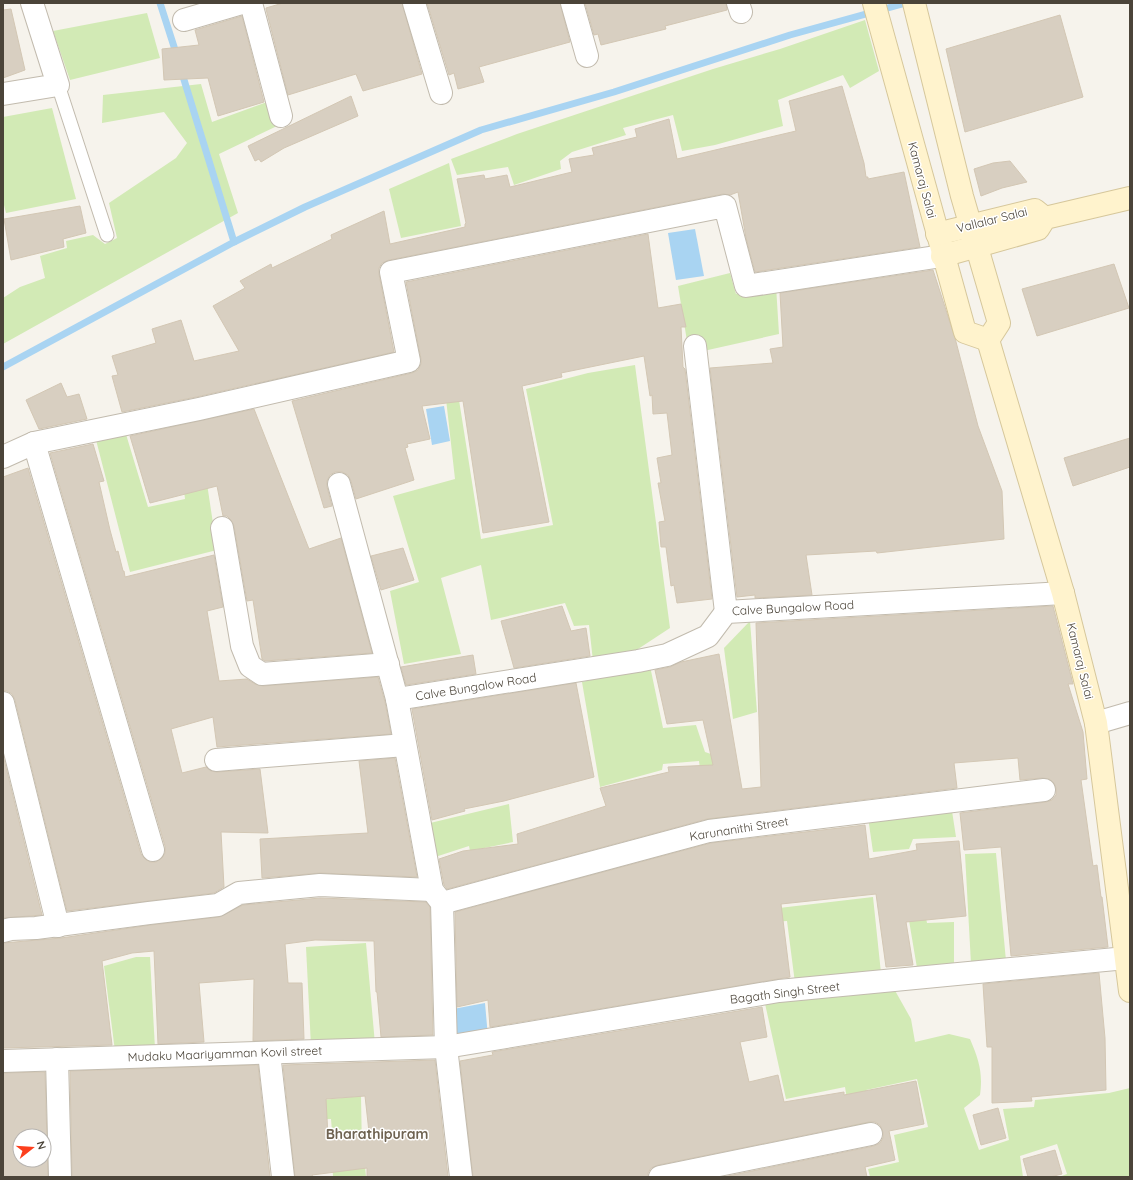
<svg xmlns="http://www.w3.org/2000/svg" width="1133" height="1180" font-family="Quicksand,sans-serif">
  <rect width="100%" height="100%" fill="#f6f3ec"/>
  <!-- green -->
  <g fill="#d2eab5">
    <polygon points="147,13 160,58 70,80 53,31"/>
    <polygon points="865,20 879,71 850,88 843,75 778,100 783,126 715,145 682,151 673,115 623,128 626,135 572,152 560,161 561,169 514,185 508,167 457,175 451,159 517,134 713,69 780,49"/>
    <polygon points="201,84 212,122 267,102 277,126 219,154 238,213 3,344 3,298 20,287 45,278 40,256 67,248 66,241 93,235 105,244 117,238 109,203 176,158 187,143 164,112 102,123 103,95"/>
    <polygon points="52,108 76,199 6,213 3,201 3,117"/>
    <polygon points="449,163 461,226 401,238 389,189"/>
    <polygon points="730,273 736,294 776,286 779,334 699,352 687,341 678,286"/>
    <polygon points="635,365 670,628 635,651 593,661 589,625 574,626 565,603 491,620 481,565 441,578 461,654 404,664 390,591 419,582 393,496 455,479 446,399 459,400 481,539 553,525 526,389 588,373"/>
    <polygon points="125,431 148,507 185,499 183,481 206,477 217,550 130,572 95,436"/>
    <polygon points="750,621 757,712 733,719 724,648"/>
    <polygon points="650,666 663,728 696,725 705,752 714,755 726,825 707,828 699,761 663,764 662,770 600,787 582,682"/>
    <polygon points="509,804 513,842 470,851 469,846 432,858 426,824"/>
    <polygon points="952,811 956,837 913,839 909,849 873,852 868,817"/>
    <polygon points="913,853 927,923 954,922 954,964 917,968 898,855"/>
    <polygon points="996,853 1006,961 971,964 965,854"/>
    <polygon points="873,897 881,973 795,983 787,921 753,923 754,911"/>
    <polygon points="366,943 375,1044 311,1046 306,947"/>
    <polygon points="136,957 150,957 155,1049 115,1051 104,966"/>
    <path d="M893,987L911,1019L915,1042L949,1034L970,1039C979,1060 983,1073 980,1095L964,1108L979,1150L1009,1140L1003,1109L1034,1107L1035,1100L1109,1093L1130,1088V1177H1059L1067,1174L1057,1144L1020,1156L1023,1177H870L868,1169L899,1162L894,1135L928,1127L917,1079L866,1090L874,1132L853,1136L845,1087L786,1099L764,999Z"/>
    <polygon points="361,1096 362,1151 334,1155 331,1119 283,1121 283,1104"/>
    <polygon points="364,1155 366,1177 317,1177 333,1176 332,1160"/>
  </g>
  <!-- water -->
  <g fill="#a9d4f2">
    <polygon points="695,229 704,276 676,280 668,233"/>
    <polygon points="444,406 450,441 432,445 426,409"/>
    <polygon points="485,1003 488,1037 451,1043 453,1009"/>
  </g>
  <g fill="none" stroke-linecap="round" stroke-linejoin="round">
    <!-- stream -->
    <g stroke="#a9d4f2" stroke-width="7">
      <polyline points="160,3 177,56"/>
      <polyline points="181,70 234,242"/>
      <polyline points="3,367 234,242 305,207 481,130 614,92 790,35 906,3"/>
    </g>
  </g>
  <!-- building -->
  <g fill="#d8cfc1" stroke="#d3c7b4" fill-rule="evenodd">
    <polygon points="283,3 402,3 422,74 363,91 356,74 288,95 266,9 266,8"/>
    <polygon points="427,3 560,3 570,42 479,67 484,82 458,89 454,73 449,75"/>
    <polygon points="585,3 726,3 727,10 665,26 666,29 601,45 598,34 594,35"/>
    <polygon points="11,9 25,70 3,78 3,10"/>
    <polygon points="1060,15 1083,97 965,132 946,49"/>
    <polygon points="242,16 264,102 218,116 208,78 164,80 162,49 199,45 195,30"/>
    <polygon points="842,86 864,163 866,177 868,177 868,179 904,172 920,247 755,272 746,238 738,192 730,195 723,194 389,260 382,263 379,268 379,274 394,352 196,397 122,412 112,376 118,375 112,356 156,343 152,329 181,320 194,361 239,351 213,306 245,288 240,281 271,264 272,268 332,239 331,235 384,211 390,244 465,227 465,224 466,223 457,179 484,175 485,179 507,175 510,187 572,172 569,159 594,155 592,148 637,137 635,129 669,119 677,159 796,131 789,101"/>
    <polygon points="351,96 358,116 284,148 261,162 259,159 255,161 248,146"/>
    <polygon points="1010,161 1027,182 1002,188 981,196 974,169 993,163"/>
    <polygon points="80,206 86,233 63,239 64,247 11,260 4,219"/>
    <polygon points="648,234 658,308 681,304 686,327 681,327 683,367 685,369 712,599 677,603 674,585 671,586 666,547 661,547 659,522 665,521 658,483 661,483 657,458 672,455 667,413 653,414 652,395 650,396 644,356 561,373 562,377 522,386 549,522 483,533 463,401 422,406 430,439 407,444 408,447 405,448 414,480 356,499 351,481 348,475 342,472 335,472 330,475 327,481 327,487 332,506 324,508 292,401 412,373 418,370 421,364 421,359 406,282"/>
    <polygon points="1114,264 1129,308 1037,336 1022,289"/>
    <polygon points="933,270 955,338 978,426 1002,491 1004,539 877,553 876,551 806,555 812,595 755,598 755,595 737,597 710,368 773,363 770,349 783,347 780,293"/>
    <polygon points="61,383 67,397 79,394 87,419 39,429 26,400"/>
    <polygon points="254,409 309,549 341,538 372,653 265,661 262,659 253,600 247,601 234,526 231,520 227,516 223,516 217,486 150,503 130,436"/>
    <polygon points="1130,438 1130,467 1073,486 1064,458"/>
    <polygon points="93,444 104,481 99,482 110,530 116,552 118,551 123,571 124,571 125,577 214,555 223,607 207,611 219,681 247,679 255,684 263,686 378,677 385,702 391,734 217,747 213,717 171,729 182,773 206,767 211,771 217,772 260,769 268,833 221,832 224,887 214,893 67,911 15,700 12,694 7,691 3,691 3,477 28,468 141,854 145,859 150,862 156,862 162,858 165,853 165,846 50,453"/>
    <polygon points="403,548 414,580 381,590 371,556"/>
    <polygon points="562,606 571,631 586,628 590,656 514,668 501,621"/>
    <polygon points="1053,606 1073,684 1068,684 1083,732 1087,779 1081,780 1093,866 1097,865 1101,897 1102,897 1108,947 1011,956 1001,847 964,850 960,813 1046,802 1052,800 1056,795 1056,788 1054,783 1049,779 1042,778 1020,780 1018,758 954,763 957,788 707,819 447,889 444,885 439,859 463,851 518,844 517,834 606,806 600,788 669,772 668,767 713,765 703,720 667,724 655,670 670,667 681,662 719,654 742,789 761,787 756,623"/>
    <polygon points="473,655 476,674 406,685 401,667"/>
    <polygon points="576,683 594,777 504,801 464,809 465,811 432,820 412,709"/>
    <polygon points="3,755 42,915 3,918"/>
    <polygon points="395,758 417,877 320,873 262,878 260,839 368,833 359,761"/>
    <polygon points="865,825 869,859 917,850 916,844 959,841 966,916 906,922 913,965 886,967 876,894 781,904 790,977 490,1027 488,1000 457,1007 455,912 711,843"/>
    <polygon points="320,898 426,902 430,907 433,1035 381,1037 377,992 376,992 374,941 315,940 285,944 288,983 302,983 304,1039 253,1041 254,979 199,983 204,1042 158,1044 154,951 132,953 102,961 112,1045 3,1048 3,943 61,938 151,925 219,917 243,905"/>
    <polygon points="1099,973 1105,1038 1106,1090 1031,1097 1032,1101 992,1103 992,1047 987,1047 983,984"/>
    <polygon points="762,1007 767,1037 740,1042 749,1082 778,1075 784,1102 844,1092 844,1095 916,1081 924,1124 889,1131 895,1160 865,1167 867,1177 723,1177 874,1146 880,1143 883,1138 883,1132 880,1125 875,1122 869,1122 658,1165 651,1168 648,1173 648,1177 473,1177 460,1061 493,1055 492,1052"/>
    <path d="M435,1060L448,1177H367V1168L312,1175L313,1177H295L283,1065ZM365,1096L369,1132L328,1137L326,1099Z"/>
    <polygon points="258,1065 270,1177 72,1177 70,1071"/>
    <path d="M45,1072L48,1177H3V1073ZM20,1136H44V1160H20Z"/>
    <polygon points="998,1108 1006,1138 981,1145 973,1115"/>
    <polygon points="1055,1150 1062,1174 1050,1177 1028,1177 1023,1159"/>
  </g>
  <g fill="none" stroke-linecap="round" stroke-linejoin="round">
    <defs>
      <polyline id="lane" points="58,85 107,235"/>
      <g id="street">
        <polyline points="251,3 281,116"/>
        <polyline points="414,3 441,93"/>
        <polyline points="572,3 587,56"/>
        <polyline points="738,3 741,12"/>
        <polyline points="184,20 242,3"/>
        <polyline points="3,94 58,85 32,3"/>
        <polyline points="695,346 726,612"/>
        <polyline points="34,443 153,850"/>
        <polyline points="3,457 34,443 199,409 409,361 391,272 725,206 746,286 942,256"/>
        <polyline points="339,484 397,699 432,890 442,903 446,1047 461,1177"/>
        <polyline points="222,528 242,646 250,666 262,674 388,664"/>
        <polyline points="397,699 638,661 667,655 708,636 726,612 1063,593"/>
        <polyline points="3,703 58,926"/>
        <polyline points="1096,723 1130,713"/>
        <polyline points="216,760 405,745"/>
        <polyline points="442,903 709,831 1044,790"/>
        <polyline points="3,931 11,929 36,928 149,913 218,905 239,893 320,885 432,890"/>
        <polyline points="269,1053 283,1177"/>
        <polyline points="57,1059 60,1177"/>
        <polyline points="3,1061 446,1047 779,991 1126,958"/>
        <polyline points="660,1177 871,1134"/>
      </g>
      <g id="secondary">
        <polyline points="874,3 965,332 988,340"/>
        <polyline points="914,3 962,196 999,323 988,340 1063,593 1096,723 1130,991"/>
        <polyline points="937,234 1035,210 1045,218"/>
        <polyline points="942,256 1038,229 1045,218 1130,198"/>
      </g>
    </defs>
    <!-- lane casing -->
    <use href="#lane" stroke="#c2bbae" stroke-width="15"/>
    <!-- street casing -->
    <use href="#street" stroke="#c2bbae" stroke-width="24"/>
    <!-- secondary casing -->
    <use href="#secondary" stroke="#d6c79b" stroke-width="24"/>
    <!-- lane -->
    <use href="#lane" stroke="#fff" stroke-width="13"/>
    <!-- street -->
    <use href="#street" stroke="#fff" stroke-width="22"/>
    <!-- secondary -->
    <use href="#secondary" stroke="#fff3cd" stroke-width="22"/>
  </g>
  <g text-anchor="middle" stroke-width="3" stroke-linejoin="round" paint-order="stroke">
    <!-- street labels -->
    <g font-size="12" fill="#4b4439" stroke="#fff">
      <text transform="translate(922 180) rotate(75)" y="4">Kamaraj Salai</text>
      <text transform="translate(992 220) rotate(-14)" y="4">Vallalar Salai</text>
      <text transform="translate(793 608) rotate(-3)" y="4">Calve Bungalow Road</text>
      <text transform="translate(1080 661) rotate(76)" y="4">Kamaraj Salai</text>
      <text transform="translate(476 687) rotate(-9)" y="4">Calve Bungalow Road</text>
      <text transform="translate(739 829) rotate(-9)" y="4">Karunanithi Street</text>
      <text transform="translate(785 993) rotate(-7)" y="4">Bagath Singh Street</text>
      <text transform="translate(225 1054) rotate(-2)" y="4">Mudaku Maariyamman Kovil street</text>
    </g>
    <!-- quarter labels -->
    <g font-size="14" font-weight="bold" fill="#6e6250" stroke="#fff">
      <text x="377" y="1139">Bharathipuram</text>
    </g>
  </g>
  <!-- border -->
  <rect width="1133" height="1180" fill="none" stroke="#4b4439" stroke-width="8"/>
  <!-- north arrow -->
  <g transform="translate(32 1148) rotate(73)"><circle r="19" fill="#ffffff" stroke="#b7b4b0"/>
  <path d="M0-3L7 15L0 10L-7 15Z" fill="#fc3f1d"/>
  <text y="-6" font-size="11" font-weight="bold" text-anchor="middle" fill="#4b4439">N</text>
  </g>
</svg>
